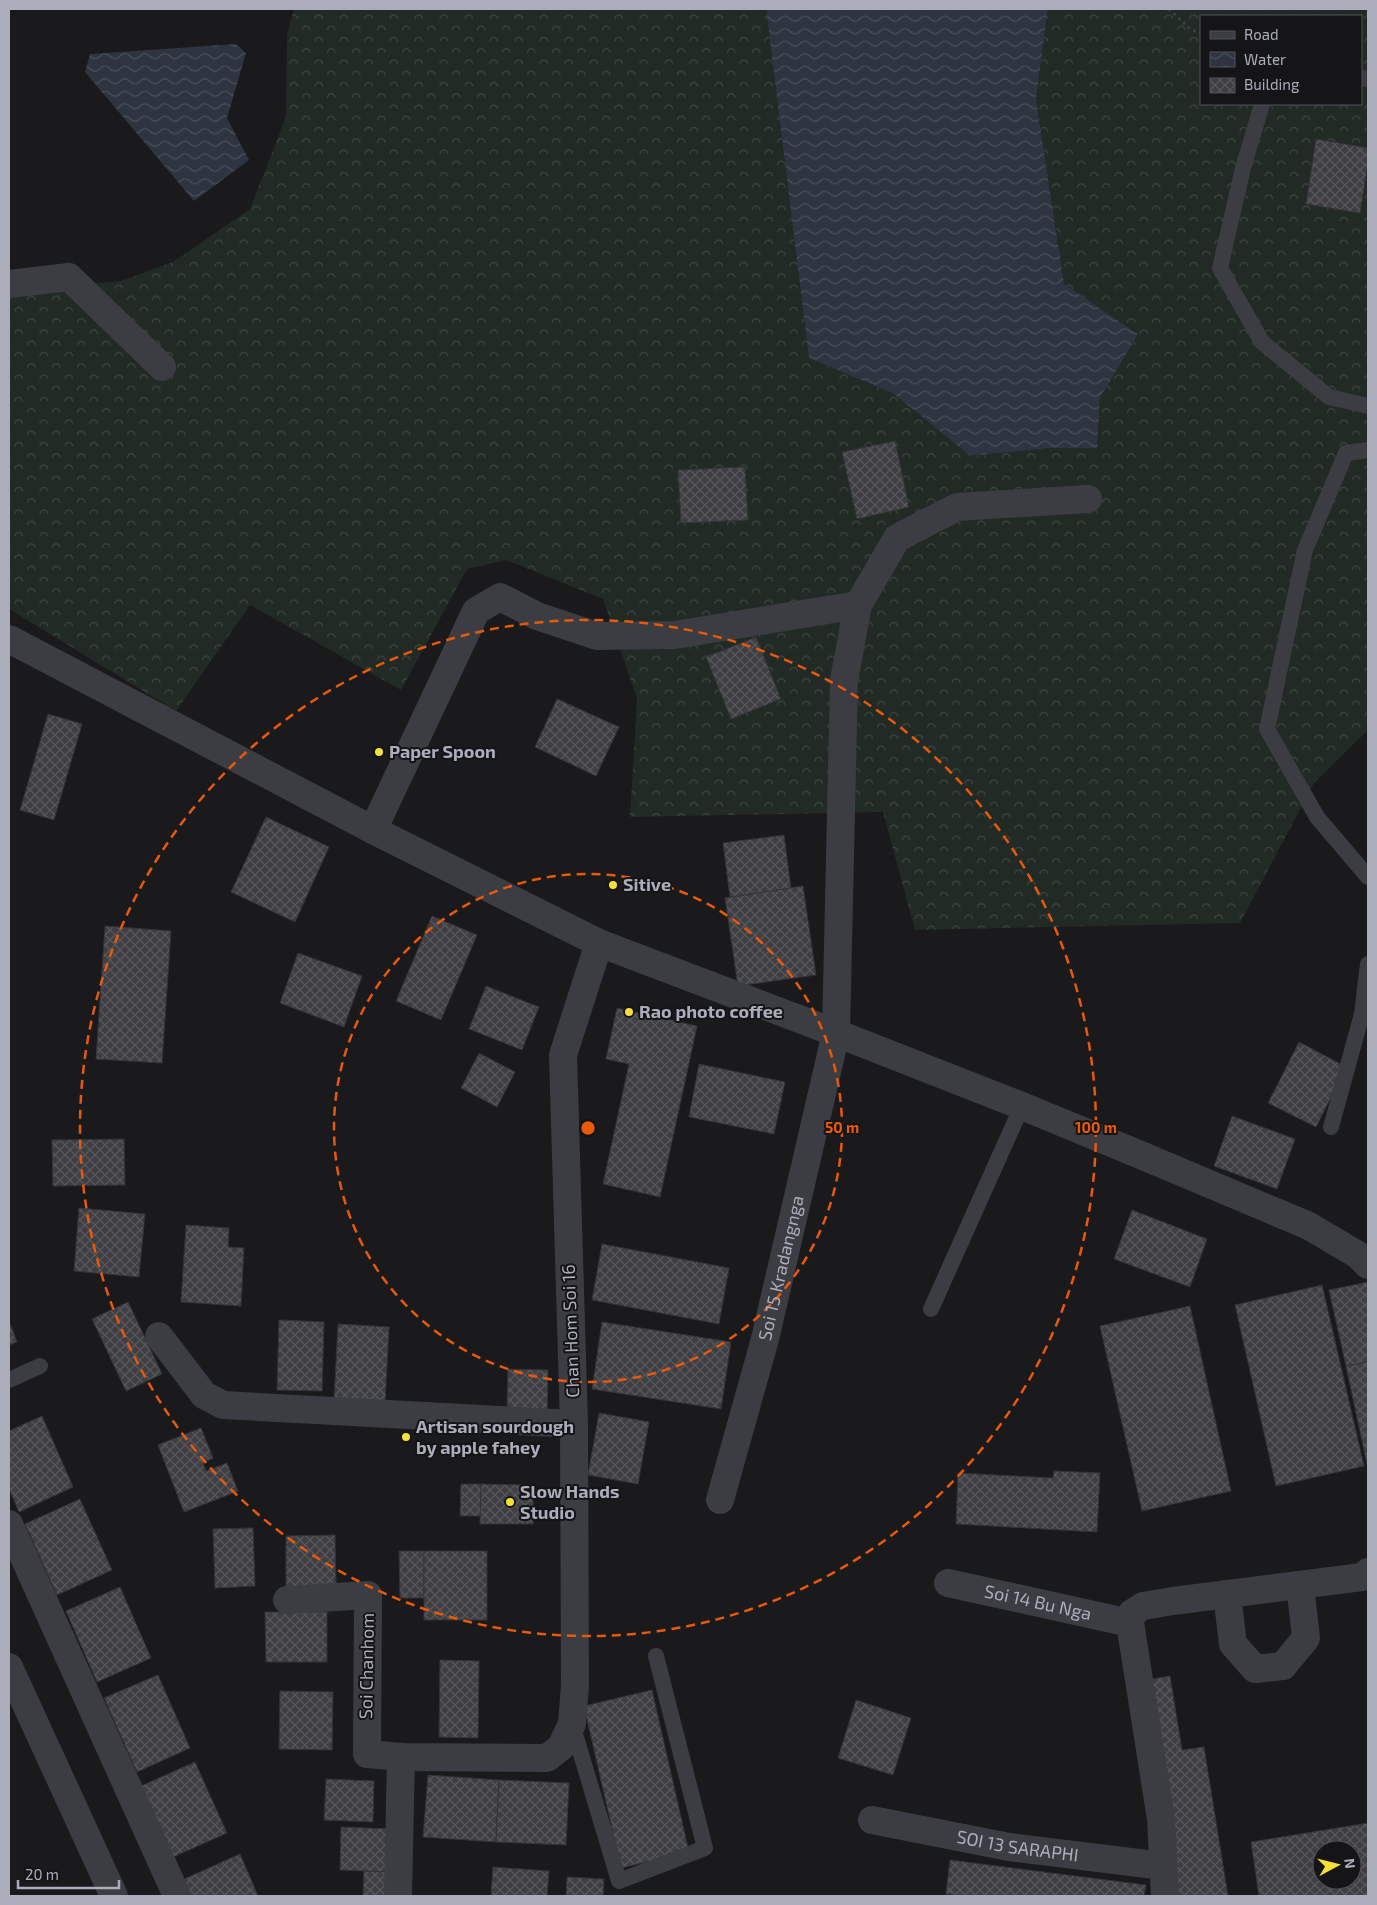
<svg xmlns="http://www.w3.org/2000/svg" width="1377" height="1905" font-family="'Exo 2',sans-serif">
  <defs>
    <pattern id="forest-crowns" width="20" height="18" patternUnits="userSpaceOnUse" patternTransform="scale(1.25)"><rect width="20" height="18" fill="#212a24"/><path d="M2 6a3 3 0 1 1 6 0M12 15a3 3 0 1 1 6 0" fill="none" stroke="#3f4642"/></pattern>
    <pattern id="water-waves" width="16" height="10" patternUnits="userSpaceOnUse" patternTransform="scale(1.25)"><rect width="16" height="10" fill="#2e3440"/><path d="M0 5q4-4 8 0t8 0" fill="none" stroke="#4a4f5a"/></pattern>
    <pattern id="building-cross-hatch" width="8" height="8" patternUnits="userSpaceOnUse" patternTransform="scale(1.25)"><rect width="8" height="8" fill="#3f3e43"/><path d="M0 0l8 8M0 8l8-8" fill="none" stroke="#58575c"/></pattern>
  </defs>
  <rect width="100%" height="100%" fill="#1a191b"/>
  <!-- forest -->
  <path fill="url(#forest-crowns)" fill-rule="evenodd" d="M294,9H766L809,358L894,394L970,456L1051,448H1097L1100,398L1137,334L1064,285L1036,99L1048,9H1368V730L1314,783L1240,923L915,930L883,812L630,817L637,699L603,599L506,560L467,569L401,690L250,605L176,711L9,609V298L47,288L121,281L173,262L250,209L286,117L287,34ZM1201,16H1361V104H1201Z"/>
  <!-- water -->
  <g fill="url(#water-waves)">
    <polygon points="766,9 1048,9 1036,99 1064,284 1138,334 1100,398 1097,448 1051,448 970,456 894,394 809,358"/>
    <polygon points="236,44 246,53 227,118 249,160 194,201 85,72 90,54"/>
  </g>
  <!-- building -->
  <g fill="url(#building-cross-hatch)" stroke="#343337" fill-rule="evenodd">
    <polygon points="1316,139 1368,148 1368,163 1360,213 1306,204"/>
    <polygon points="895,441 909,507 857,519 842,452"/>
    <polygon points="745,467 748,520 681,523 678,470"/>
    <polygon points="756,637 781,699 731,719 706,657"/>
    <polygon points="557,699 619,727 596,776 535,747"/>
    <polygon points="48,714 82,724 54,820 20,810"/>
    <polygon points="266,817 329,847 295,922 231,892"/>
    <polygon points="784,835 791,889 730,897 723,843"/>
    <polygon points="803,886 816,975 738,986 725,898"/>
    <polygon points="432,916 477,935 441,1020 396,1001"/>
    <polygon points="105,926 171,931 162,1063 96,1059"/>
    <polygon points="298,953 362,976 344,1027 280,1003"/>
    <polygon points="486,986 539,1007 522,1050 469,1029"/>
    <polygon points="617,1008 697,1026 660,1197 603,1184 629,1064 606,1059"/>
    <polygon points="1299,1042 1346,1067 1316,1127 1268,1103"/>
    <polygon points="479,1053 515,1072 497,1107 461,1088"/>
    <polygon points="699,1064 785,1082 774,1134 689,1117"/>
    <polygon points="1232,1116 1295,1139 1277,1189 1214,1166"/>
    <polygon points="124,1139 125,1185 53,1186 52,1140"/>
    <polygon points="79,1208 145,1214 139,1277 74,1271"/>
    <polygon points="1132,1210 1207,1239 1190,1287 1114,1259"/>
    <polygon points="186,1225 229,1228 228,1247 244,1248 241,1306 181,1302"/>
    <polygon points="602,1244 729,1268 719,1324 592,1300"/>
    <polygon points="1368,1282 1368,1362 1346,1366 1329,1290"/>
    <polygon points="1322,1285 1364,1466 1276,1486 1235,1305"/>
    <polygon points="128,1302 162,1374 126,1391 92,1319"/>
    <polygon points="1190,1306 1231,1491 1142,1511 1100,1326"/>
    <polygon points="279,1320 324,1322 322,1391 277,1390"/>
    <polygon points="9,1321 17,1342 9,1345"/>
    <polygon points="602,1322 731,1342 721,1409 592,1389"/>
    <polygon points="338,1324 389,1327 385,1403 334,1401"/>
    <polygon points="1368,1362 1368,1469 1346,1366"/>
    <polygon points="508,1369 548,1370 547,1415 507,1414"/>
    <polygon points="599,1413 649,1422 638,1484 588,1475"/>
    <polygon points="42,1416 73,1487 19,1512 9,1488 9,1431"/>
    <polygon points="201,1428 213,1458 203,1463 206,1471 227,1463 238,1491 184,1512 158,1445"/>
    <polygon points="1054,1471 1100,1473 1097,1532 956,1524 958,1473 1053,1478"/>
    <polygon points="461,1484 481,1484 481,1516 460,1516"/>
    <polygon points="481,1484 533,1485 533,1524 480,1524"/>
    <polygon points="80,1499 112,1570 57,1595 25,1524"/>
    <polygon points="253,1528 255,1586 215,1588 213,1529"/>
    <polygon points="335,1535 336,1586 286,1587 286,1536"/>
    <polygon points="399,1551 424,1551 424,1598 400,1598"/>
    <rect x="424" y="1551" width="63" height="69"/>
    <polygon points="120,1587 151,1658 97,1682 66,1611"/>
    <polygon points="265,1612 327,1612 327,1662 266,1662"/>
    <polygon points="440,1660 479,1661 478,1738 439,1737"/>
    <polygon points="158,1675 190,1748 137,1772 104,1698"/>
    <polygon points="1170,1676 1182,1750 1204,1747 1228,1896 1176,1896 1141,1681"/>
    <polygon points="652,1690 689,1852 621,1868 584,1706"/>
    <polygon points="280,1691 333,1692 332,1750 279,1749"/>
    <polygon points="856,1700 911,1718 893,1775 838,1758"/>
    <polygon points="195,1762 227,1833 173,1857 141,1786"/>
    <polygon points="428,1775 499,1780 496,1842 423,1837"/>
    <polygon points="326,1779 374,1781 373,1822 324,1820"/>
    <polygon points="499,1780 569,1783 566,1845 496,1842"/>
    <path d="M1368,1823V1896H1259L1251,1842ZM1322,1850H1352V1880H1322Z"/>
    <polygon points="341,1827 391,1829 389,1872 340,1870"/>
    <polygon points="240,1854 258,1896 190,1896 182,1880"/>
    <polygon points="950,1860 1146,1885 1144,1896 961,1896 946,1894"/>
    <polygon points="493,1867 549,1871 547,1896 491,1896"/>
    <polygon points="364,1871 389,1872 388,1896 363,1896"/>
    <polygon points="567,1877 604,1879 603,1896 566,1896"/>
  </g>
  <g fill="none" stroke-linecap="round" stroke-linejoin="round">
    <!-- path -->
    <polyline stroke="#404048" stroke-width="3" stroke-dasharray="2.5 4" stroke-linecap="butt" points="1169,9 1189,28 1201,34"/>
    <!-- service -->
    <g stroke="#3c3c43" stroke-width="16">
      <polyline points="1361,78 1368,79"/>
      <polyline points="1262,104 1243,168 1220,268 1262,342 1329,397 1368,406"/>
      <polyline points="1368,450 1346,453 1305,550 1267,729 1317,817 1368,877"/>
      <polyline points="1331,1127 1362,1014 1368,964"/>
      <polyline points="931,1309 1022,1106"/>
      <polyline points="9,1380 40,1366"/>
      <polyline points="572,1724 619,1881 705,1848 656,1656"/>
    </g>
    <!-- minor -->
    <g stroke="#3c3c43" stroke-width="28">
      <polyline points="9,284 69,277 162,367"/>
      <polyline points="9,639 373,830 599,943 836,1033 1022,1106 1143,1156 1309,1226 1358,1255 1368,1265"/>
      <polyline points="373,830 476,611 500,597 537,616 597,636 675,635 858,605"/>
      <polyline points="159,1336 204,1395 223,1405 574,1424"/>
      <path id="s1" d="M720,1500L765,1339L836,1033L844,680L858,605L897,538L957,507L1088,499"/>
      <polyline points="9,1524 177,1896"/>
      <path id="s2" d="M948,1583L1130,1623"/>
      <polyline points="1227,1594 1233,1644 1255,1669 1283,1666 1306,1638 1300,1585"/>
      <polyline points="287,1600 368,1595 367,1754 401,1757 547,1758 561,1747 572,1724 575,1686 574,1424 563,1055 599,943"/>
      <polyline points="9,1667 114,1896"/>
      <path id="s3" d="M872,1820L1009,1847L1163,1866"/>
      <polyline points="398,1896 401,1757"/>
      <polyline points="1165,1896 1161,1819 1130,1623 1132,1613 1143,1606 1173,1601 1362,1577 1368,1572"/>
    </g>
  </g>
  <!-- distance rings -->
  <g fill="none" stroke="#e8590c" stroke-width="2.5" stroke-dasharray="9 6">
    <circle cx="588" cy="1128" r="254"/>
    <circle cx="588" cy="1128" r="508"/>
  </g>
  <!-- markers -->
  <g fill="#f6e037" stroke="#151417" stroke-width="2">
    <circle cx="379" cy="752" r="5"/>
    <circle cx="613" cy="885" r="5"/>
    <circle cx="629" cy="1012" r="5"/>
    <circle cx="406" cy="1437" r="5"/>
    <circle cx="510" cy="1502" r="5"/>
  </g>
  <g text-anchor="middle" stroke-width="4" stroke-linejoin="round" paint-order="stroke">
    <!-- poi labels -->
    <g font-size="18" font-weight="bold" fill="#abadbb" stroke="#151417" text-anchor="start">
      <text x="389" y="758">Paper Spoon</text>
      <text x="623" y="891">Sitive</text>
      <text x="639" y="1018">Rao photo coffee</text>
      <text x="416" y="1433">Artisan sourdough<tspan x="416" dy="21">by apple fahey</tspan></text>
      <text x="520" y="1498">Slow Hands<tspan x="520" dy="21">Studio</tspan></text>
    </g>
    <!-- street labels -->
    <g font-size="18" fill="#abadbb" stroke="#151417">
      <text dy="6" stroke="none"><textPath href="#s1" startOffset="240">Soi 15 Kradangnga</textPath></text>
      <text transform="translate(571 1331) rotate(-92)" y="6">Chan Hom Soi 16</text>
      <text dy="6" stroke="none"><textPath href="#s2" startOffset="92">Soi 14 Bu Nga</textPath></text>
      <text transform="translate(367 1666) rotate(-89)" y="6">Soi Chanhom</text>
      <text dy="6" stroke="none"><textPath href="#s3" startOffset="148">SOI 13 SARAPHI</textPath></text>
    </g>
  </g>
  <circle cx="588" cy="1128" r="8" fill="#e8590c" stroke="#151417" stroke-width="2.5"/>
  <g font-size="15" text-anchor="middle" font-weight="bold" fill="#e8590c" stroke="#151417" stroke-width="4" stroke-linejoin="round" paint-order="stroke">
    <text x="842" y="1133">50 m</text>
    <text x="1096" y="1133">100 m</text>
  </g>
  <!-- border -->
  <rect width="1377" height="1905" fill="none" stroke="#abadbb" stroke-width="20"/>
  <!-- legend -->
  <rect x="1200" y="15" width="162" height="90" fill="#151417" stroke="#515159"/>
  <rect x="1210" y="31" width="25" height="8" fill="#3c3c43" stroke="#515159"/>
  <text x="1244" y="40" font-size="15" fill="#abadbb">Road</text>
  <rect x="1210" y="52" width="25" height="15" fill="url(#water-waves)" stroke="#515159"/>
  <text x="1244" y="65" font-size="15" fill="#abadbb">Water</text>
  <rect x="1210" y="78" width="25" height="15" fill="url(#building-cross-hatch)" stroke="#515159"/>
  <text x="1244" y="90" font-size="15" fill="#abadbb">Building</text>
  <!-- north arrow -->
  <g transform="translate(1337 1865) rotate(83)"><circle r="24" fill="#151417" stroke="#515159"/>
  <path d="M0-4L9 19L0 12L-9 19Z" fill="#f6e037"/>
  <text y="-8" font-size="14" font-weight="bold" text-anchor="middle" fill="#abadbb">N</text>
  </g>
  <!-- scale -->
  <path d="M18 1880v8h101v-8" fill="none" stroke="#abadbb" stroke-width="2.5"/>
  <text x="25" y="1880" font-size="15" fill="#abadbb" stroke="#151417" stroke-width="4" paint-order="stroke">20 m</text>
</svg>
